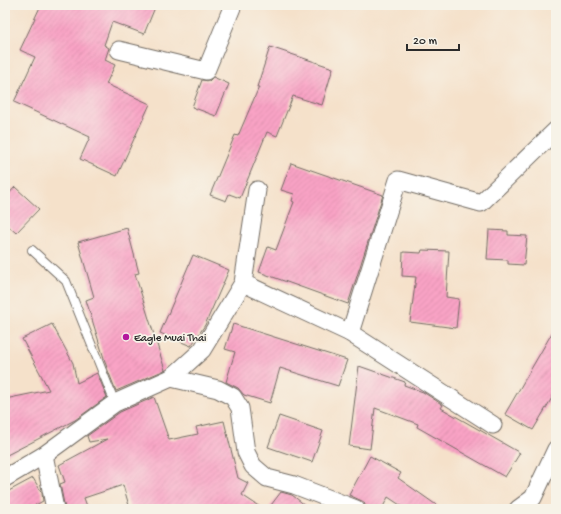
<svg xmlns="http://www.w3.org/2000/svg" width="561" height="514" font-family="'Gochi Hand',sans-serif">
  <defs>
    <pattern id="building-hatch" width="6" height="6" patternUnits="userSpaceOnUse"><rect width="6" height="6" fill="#f9a3c5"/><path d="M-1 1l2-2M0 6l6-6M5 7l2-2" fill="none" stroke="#d68ca9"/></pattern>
  </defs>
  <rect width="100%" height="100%" fill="#f7f3e8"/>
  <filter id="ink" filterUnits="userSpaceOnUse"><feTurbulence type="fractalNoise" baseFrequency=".025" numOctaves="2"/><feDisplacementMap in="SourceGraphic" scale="8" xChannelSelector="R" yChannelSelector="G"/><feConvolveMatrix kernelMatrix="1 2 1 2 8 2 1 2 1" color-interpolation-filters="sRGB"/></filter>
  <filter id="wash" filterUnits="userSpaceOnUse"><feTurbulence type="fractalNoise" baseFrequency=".012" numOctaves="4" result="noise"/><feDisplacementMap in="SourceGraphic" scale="16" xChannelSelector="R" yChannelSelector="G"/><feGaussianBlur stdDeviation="0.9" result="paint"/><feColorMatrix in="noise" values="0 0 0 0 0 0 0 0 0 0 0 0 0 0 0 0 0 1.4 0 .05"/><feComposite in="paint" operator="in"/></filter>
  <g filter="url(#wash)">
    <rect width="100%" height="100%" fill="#f5e1ca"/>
    <g id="blocks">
      <!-- building -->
      <g fill="url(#building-hatch)">
        <polygon points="41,5 156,5 144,34 112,22 104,45 109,48 105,60 115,65 106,84 150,104 117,176 80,159 90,137 14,102 35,57 20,50"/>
        <polygon points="270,47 333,68 322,105 293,96 277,136 267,132 240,198 229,194 226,201 210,195 235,135 238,136 259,87 257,87"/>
        <polygon points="213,77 229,84 216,116 192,107 202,80 209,81"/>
        <polygon points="291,163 383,195 348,304 259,272 268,247 276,250 294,202 292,201 294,194 281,190"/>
        <polygon points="15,187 39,209 16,233 5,223 5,198"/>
        <polygon points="127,228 139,273 135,274 165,370 116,391 107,368 86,300 94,297 78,242"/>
        <polygon points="489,230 508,231 508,235 527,236 524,265 508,264 508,260 487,259"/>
        <polygon points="422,250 449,251 446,297 459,299 456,328 410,322 416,277 402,276 403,252 421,253"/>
        <polygon points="193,255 229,270 205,325 191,346 160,333"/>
        <polygon points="52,324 73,363 77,383 97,373 107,397 75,420 5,456 5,399 49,390 22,339"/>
        <polygon points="233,324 347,360 338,386 280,368 270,403 244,395 238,388 226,382 235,352 225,349"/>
        <polygon points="556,326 556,391 533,430 505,414"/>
        <polygon points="359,366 405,382 404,385 423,392 443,405 441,408 520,453 505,477 417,427 418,424 375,408 370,449 349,446"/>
        <polygon points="154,397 169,440 198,434 196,427 224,421 238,478 248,483 242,495 263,509 130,509 123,485 84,498 88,509 65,509 60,484 65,482 59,465 107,439 89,442 87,436 120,412"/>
        <polygon points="279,416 323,431 312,462 268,447"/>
        <polygon points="370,456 401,473 398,478 442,509 406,509 388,497 382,509 366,509 364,502 349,495"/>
        <polygon points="33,478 42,493 43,501 28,509 5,509 5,493"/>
        <polygon points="281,492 292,495 310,509 268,509"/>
      </g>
    </g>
  </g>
  <g filter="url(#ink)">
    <use href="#blocks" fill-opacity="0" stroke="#726b63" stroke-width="1"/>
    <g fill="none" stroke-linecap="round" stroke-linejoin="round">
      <defs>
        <polyline id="lane" points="32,250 66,281 115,403"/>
        <g id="street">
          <polyline points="119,50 206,71 233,5"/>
          <polyline points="243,283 350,333 493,425"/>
          <polyline points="350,333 398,180 481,203 556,130"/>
          <polyline points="171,378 218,389 233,397 240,408 246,452 253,466 267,478 294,485 356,509"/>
          <polyline points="44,455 55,509"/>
          <polyline points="5,478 44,455 115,403 171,378 202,350 243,283 257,190"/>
          <polyline points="518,509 533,498 556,449"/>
        </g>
      </defs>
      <!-- lane casing -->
      <use href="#lane" stroke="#726b63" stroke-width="10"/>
      <!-- street casing -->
      <use href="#street" stroke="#726b63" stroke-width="19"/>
      <!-- lane -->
      <use href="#lane" stroke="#fff" stroke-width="8"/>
      <!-- street -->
      <use href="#street" stroke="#fff" stroke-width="17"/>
    </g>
  </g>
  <!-- markers -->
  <circle fill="#b5179e" stroke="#f7f3e8" stroke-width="1.5" cx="126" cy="337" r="4"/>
  <g text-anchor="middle" stroke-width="3.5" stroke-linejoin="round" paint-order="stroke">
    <!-- poi labels -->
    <g font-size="11" fill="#2b2b2b" stroke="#f7f3e8" text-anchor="start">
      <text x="134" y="341">Eagle Muai Thai</text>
    </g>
  </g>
  <!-- margin -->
  <rect width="561" height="514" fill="none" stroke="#f7f3e8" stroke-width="20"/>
  <!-- scale -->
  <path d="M407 44v6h52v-6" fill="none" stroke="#2b2b2b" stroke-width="2"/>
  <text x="413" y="44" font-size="12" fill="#2b2b2b" stroke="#f7f3e8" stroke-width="3" paint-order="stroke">20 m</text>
</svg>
